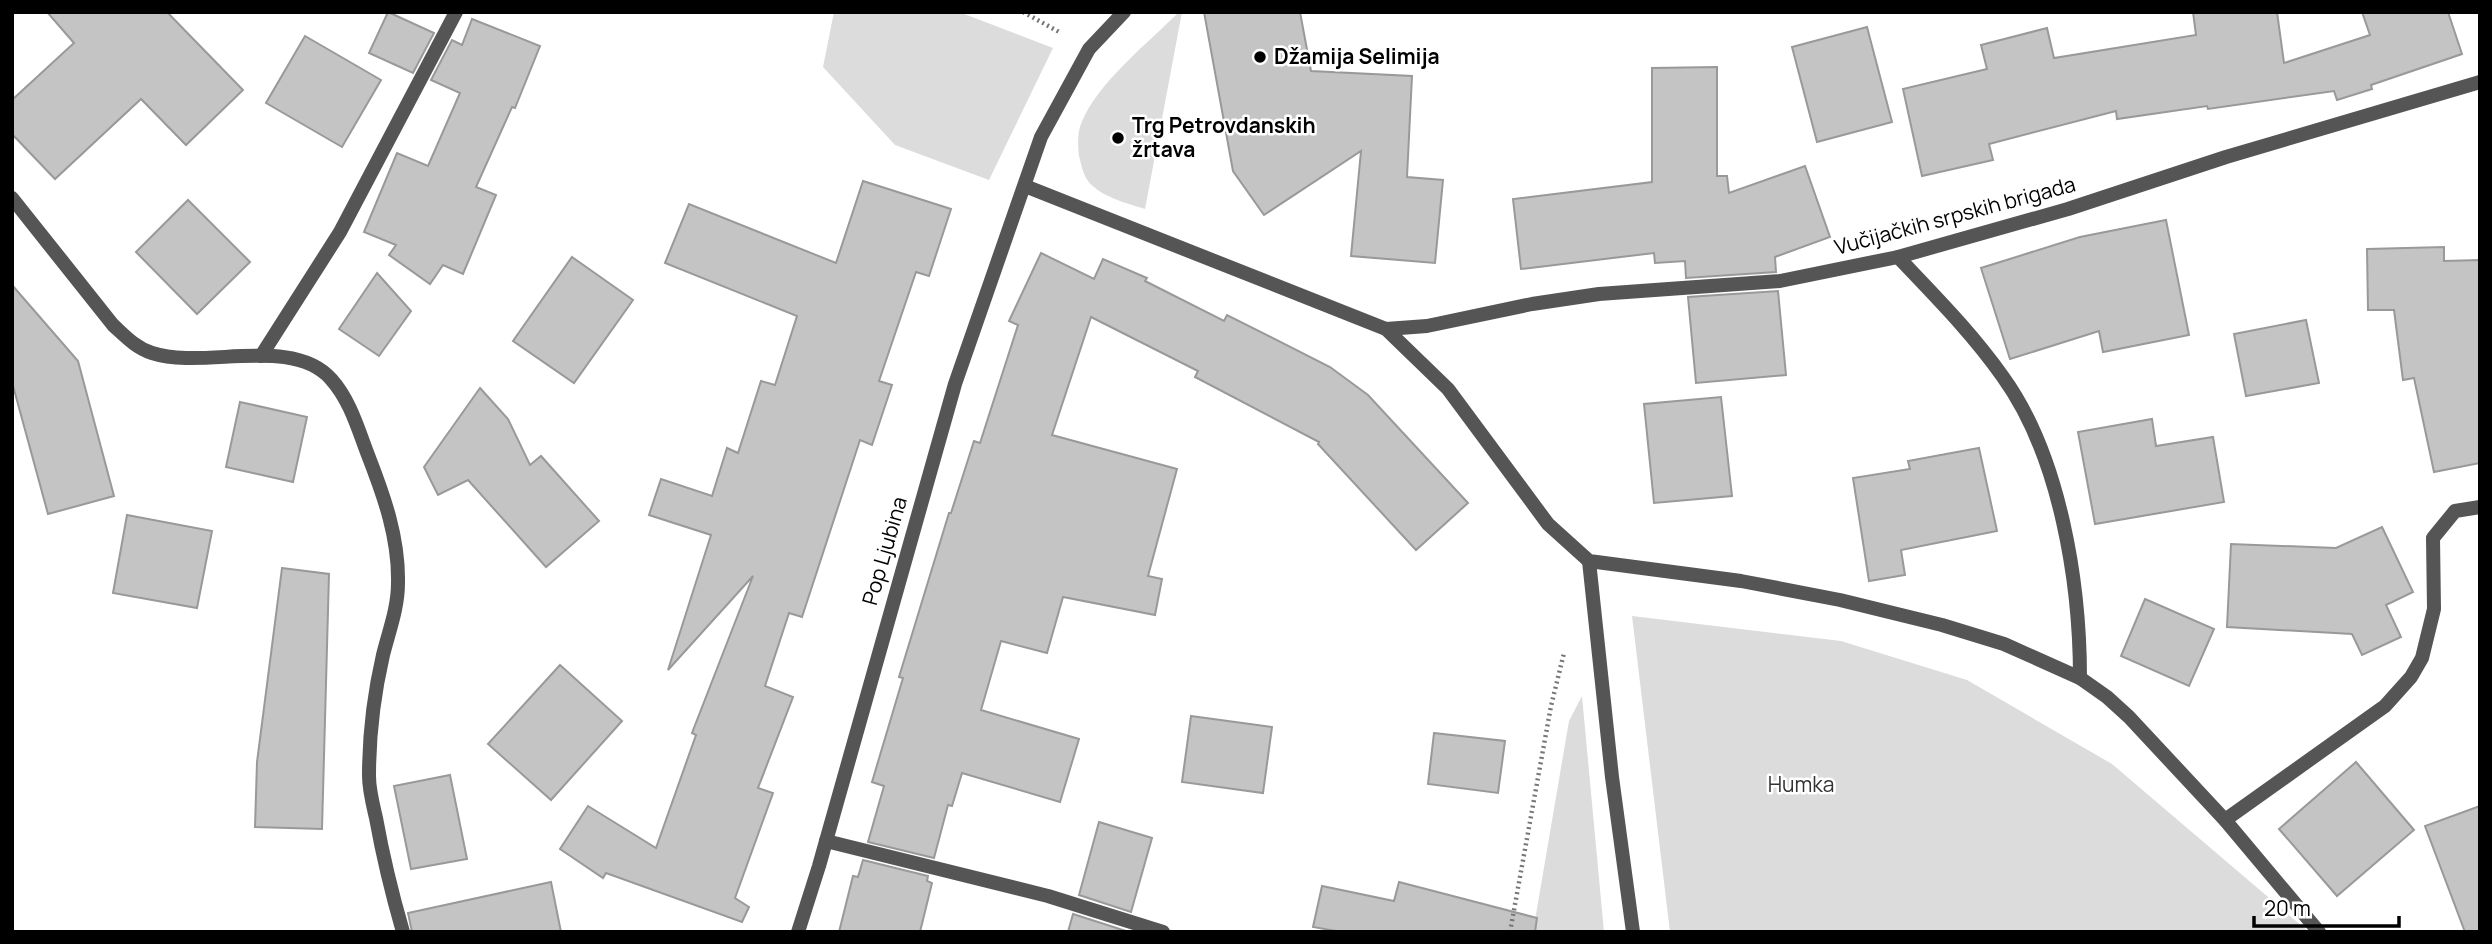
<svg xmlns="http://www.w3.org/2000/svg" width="2492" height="944" font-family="Manrope,sans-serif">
  <rect width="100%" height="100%" fill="#fff"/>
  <!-- green -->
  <g fill="#dcdcdc">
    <polygon points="834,12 959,12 1053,48 989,180 895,145 823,67"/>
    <path d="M1179,12H1182L1145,209C1126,203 1101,197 1088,181C1083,174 1081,164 1079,156C1078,146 1077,134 1081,124C1095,85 1149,42 1179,12Z"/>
    <polygon points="1632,616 1841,641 1967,680 2112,764 2309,932 1670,932"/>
    <polygon points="1582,696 1604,932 1533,932 1569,721"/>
  </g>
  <!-- building -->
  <g fill="#c4c4c4" stroke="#999" stroke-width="2">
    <polygon points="47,12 167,12 243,90 186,145 141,99 55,179 12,134 12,100 74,43"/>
    <polygon points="388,12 434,33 413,73 369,53"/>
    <polygon points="1204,12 1300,12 1311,71 1412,76 1407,177 1443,180 1435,263 1351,256 1361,151 1264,215 1233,171"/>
    <polygon points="2193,12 2277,12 2284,63 2370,35 2362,12 2448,12 2462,54 2371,85 2372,89 2337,100 2334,91 2208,109 2207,106 2117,119 2116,111 1989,144 1993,160 1922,176 1903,89 1987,69 1981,45 2047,28 2054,58 2196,35"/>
    <polygon points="472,19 540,46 515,108 512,107 476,187 496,195 463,274 443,265 430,284 389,255 396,245 364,232 397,153 428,166 460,93 431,80 452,40 462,45"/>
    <polygon points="1867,27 1892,122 1817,142 1792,47"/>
    <polygon points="305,36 381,80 342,147 266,103"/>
    <polygon points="1717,67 1717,176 1727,176 1729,193 1805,166 1830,237 1775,257 1776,272 1686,278 1685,261 1655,263 1654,253 1521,269 1513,199 1652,182 1652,68"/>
    <polygon points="863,181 951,209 929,276 916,272 879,381 892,385 872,445 860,440 802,617 789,613 765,686 793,697 758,788 773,793 735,898 749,907 742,922 606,873 603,878 560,849 588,806 656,848 696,735 692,733 753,576 668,670 711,535 649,515 661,479 712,496 727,448 738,453 761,381 775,385 797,316 665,263 689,204 836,263"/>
    <polygon points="188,200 250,262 197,314 136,252"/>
    <polygon points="2166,220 2189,335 2103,352 2099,331 2010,359 1981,268 2080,237"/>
    <polygon points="2444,247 2444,261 2480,260 2480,463 2434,472 2414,378 2403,380 2394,310 2368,310 2367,249"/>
    <polygon points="1041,253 1094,279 1103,259 1147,278 1145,281 1224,321 1227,315 1330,367 1368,395 1468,503 1416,550 1318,444 1319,442 1195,377 1198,371 1091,317 1052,435 1177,469 1148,576 1162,579 1155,615 1063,597 1047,653 1001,641 981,710 1079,739 1060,802 962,773 952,806 948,805 934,858 868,842 884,786 872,782 903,678 899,677 949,513 951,513 974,441 980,443 1018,325 1009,321"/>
    <polygon points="572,257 633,300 574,383 513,341"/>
    <polygon points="377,273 411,311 379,356 339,329"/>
    <polygon points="12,285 78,361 114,496 48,514 12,382"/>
    <polygon points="1778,291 1786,375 1696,383 1688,297"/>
    <polygon points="2306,320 2319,383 2246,396 2234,334"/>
    <polygon points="480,388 508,419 530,465 541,456 599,521 546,567 468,480 438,495 424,467"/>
    <polygon points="1721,397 1732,496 1654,503 1644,404"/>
    <polygon points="240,402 307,417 293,482 226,467"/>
    <polygon points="2152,419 2156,446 2213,437 2224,502 2095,524 2078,432"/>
    <polygon points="1979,448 1997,531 1901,550 1905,575 1869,581 1853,478 1910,469 1908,461"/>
    <polygon points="127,515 212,531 197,608 113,593"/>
    <polygon points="2382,527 2413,592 2386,605 2401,637 2362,655 2352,634 2227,627 2231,544 2336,548"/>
    <polygon points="282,568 329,574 322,829 255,827 257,762"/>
    <polygon points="2145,599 2214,629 2189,686 2121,656"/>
    <polygon points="560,665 622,721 551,800 488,744"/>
    <polygon points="1191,716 1272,727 1263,793 1182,782"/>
    <polygon points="1434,733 1505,741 1498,793 1428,784"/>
    <polygon points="2356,762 2414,830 2337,896 2279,829"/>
    <polygon points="450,775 467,859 411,869 394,786"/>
    <polygon points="2480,806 2480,932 2465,932 2425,826"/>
    <polygon points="1099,822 1152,838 1131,912 1079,895"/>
    <polygon points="863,860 928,876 927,881 932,883 920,932 839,932 853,876 858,877"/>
    <polygon points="551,882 561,932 412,932 408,913"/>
    <polygon points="1399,882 1537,918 1535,932 1342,932 1313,927 1322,886 1394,901"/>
    <polygon points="1073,914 1126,931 1126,932 1068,932"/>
  </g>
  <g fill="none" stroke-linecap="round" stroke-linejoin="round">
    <!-- path -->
    <g stroke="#777" stroke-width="4.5" stroke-dasharray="2 3.5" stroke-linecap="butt">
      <polyline points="1023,12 1061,33"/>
      <polyline points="1510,932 1551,706 1564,653"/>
    </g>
    <!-- lane -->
    <polyline stroke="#555" stroke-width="14" points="261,356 340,232 456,12"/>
    <!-- street -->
    <g stroke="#555" stroke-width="14">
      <polyline points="1025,186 1386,329 1448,389 1548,524 1589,561 1741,581 1840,600 1942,625 2004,644 2080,678 2107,697 2129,717 2225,820 2319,932"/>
      <path d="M12,198L113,325C125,336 136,348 152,353C203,370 292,335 331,379C350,400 358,429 368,455C384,496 399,538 398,583C398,608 389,631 383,655C374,694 369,736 369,776C369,790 373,805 376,818C383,857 392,894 403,932"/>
      <path d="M1898,257C1935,296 1972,333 2003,377C2060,456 2080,582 2080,678"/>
      <polyline points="1386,329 1427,326 1532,304 1599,294 1780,281 1898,257 2068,209 2226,157 2480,82"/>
      <polyline points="1589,561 1612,777 1633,932"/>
      <polyline points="2225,820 2385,706 2411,677 2422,658 2434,609 2433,538 2455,511 2480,507"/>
      <polyline points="826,841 1048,896 1163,932"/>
      <polyline points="798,932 819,866 955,384 1041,137 1089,49 1124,12"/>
    </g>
  </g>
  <!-- markers -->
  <g fill="#000" stroke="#fff" stroke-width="2.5">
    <circle cx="1260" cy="57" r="7"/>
    <circle cx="1118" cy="138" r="7"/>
  </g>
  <g text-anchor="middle" stroke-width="5" stroke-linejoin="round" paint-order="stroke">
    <!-- poi labels -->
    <g font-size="21" font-weight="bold" fill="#000" stroke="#fff" text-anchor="start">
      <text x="1274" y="64">Džamija Selimija</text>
      <text x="1132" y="133">Trg Petrovdanskih<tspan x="1132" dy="24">žrtava</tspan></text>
    </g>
    <!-- street labels -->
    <g font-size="21" fill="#000" stroke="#fff">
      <text transform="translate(1955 216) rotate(-15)" y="7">Vučijačkih srpskih brigada</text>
      <text transform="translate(885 551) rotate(-74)" y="7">Pop Ljubina</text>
    </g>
    <!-- park labels -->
    <g font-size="21" fill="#333" stroke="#fff">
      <text x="1801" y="792">Humka</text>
    </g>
  </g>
  <!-- border -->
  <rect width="2492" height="944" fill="none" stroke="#000000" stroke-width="28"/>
  <!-- scale -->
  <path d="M2254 916v10h145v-10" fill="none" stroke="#000000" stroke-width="3.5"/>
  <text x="2264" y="916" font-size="21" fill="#000000" stroke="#ffffff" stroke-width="5" paint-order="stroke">20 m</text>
</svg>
